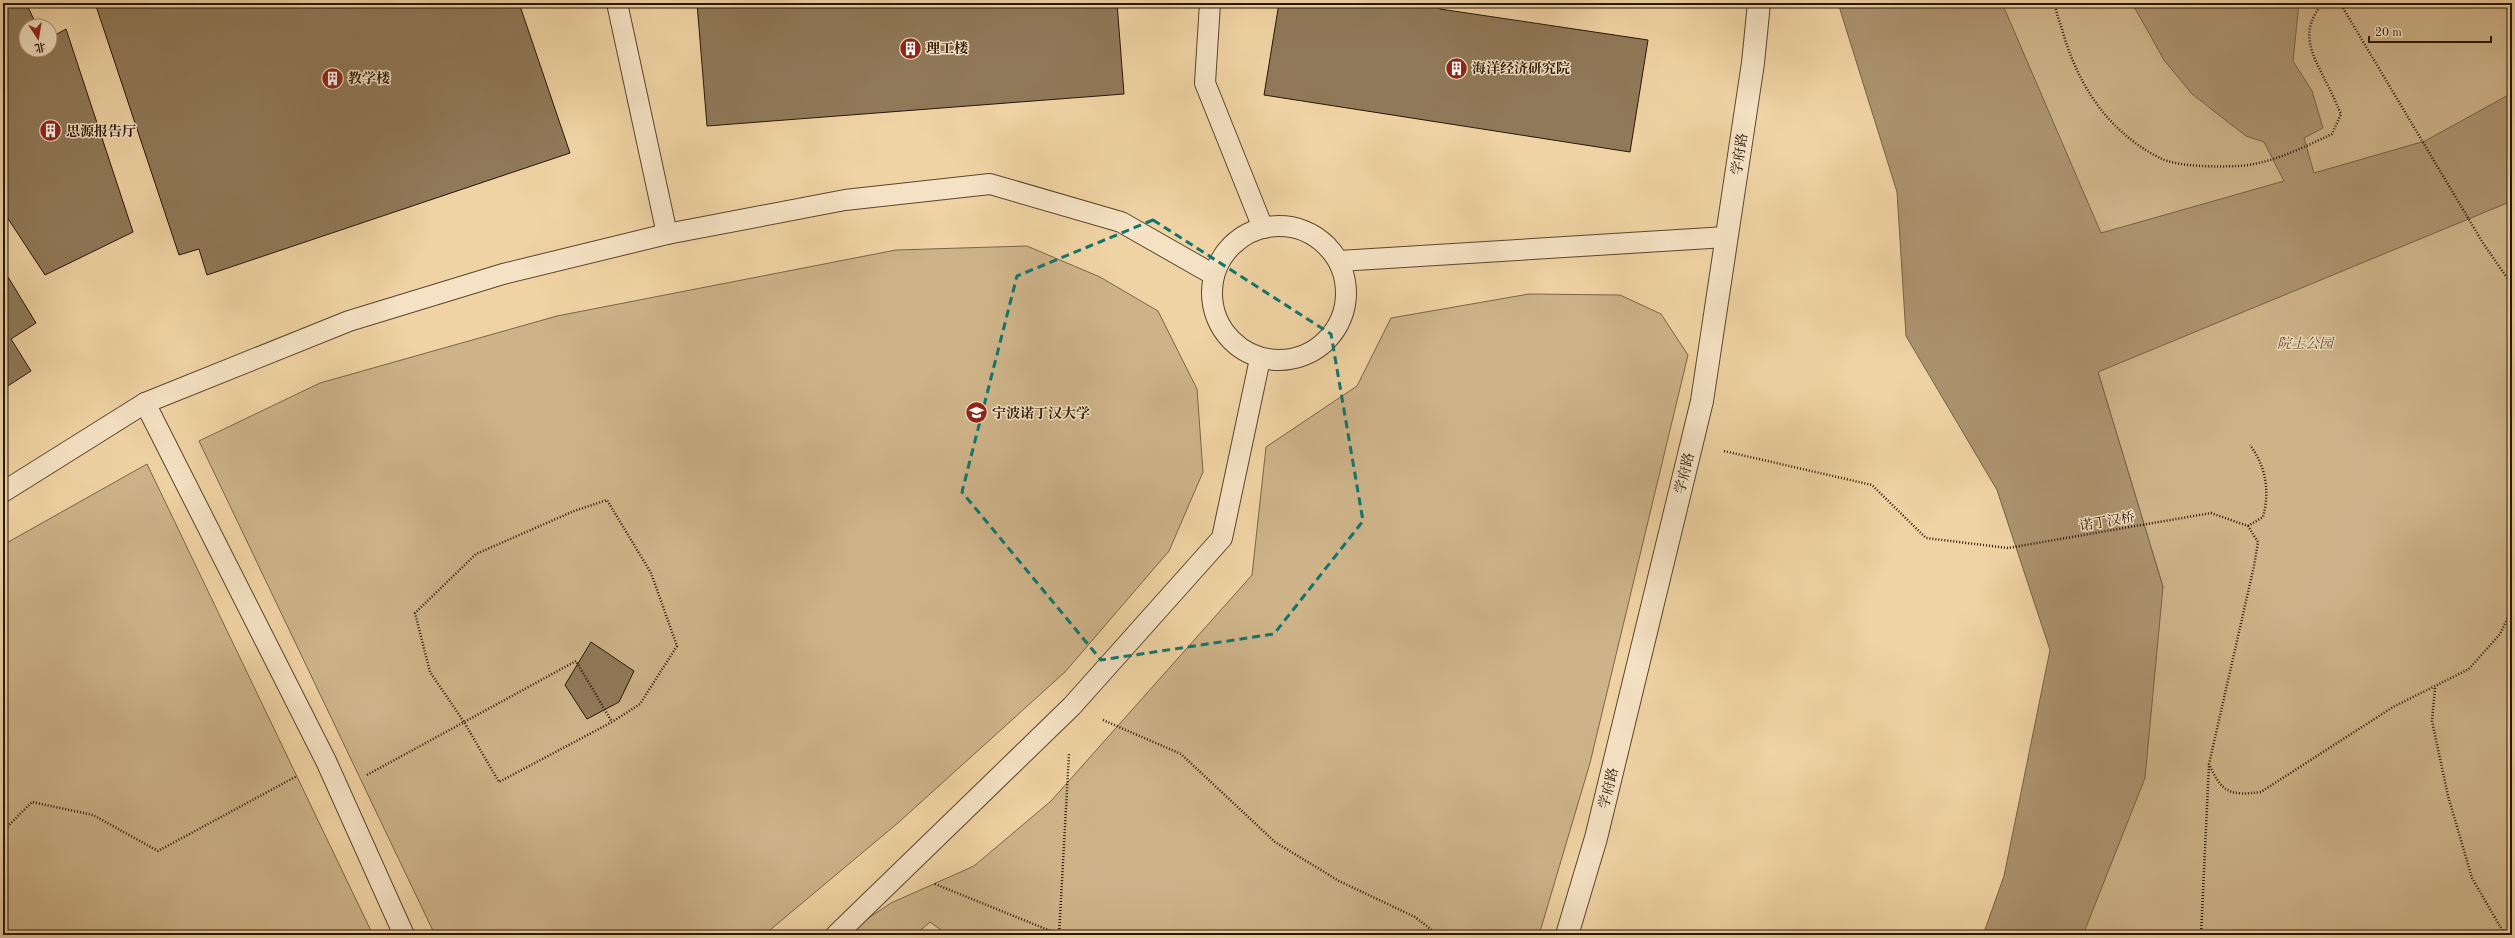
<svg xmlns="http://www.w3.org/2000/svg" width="2515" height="938" font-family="'Old Standard TT','Noto Serif SC',serif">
  <rect width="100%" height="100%" fill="#f0d3a4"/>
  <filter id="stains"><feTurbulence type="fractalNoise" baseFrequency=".005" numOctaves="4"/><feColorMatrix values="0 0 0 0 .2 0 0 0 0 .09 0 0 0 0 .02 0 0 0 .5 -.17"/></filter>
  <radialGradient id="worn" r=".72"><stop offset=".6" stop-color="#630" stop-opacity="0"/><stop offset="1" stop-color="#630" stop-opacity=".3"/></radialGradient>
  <!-- green -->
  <g fill="#ceb389" stroke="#7b6548">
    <polygon points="2002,3 2512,3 2512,935 2078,935 2163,587 2098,372"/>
    <polygon points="1027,246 1100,277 1158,311 1197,389 1203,472 1169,551 1065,672 899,822 764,935 435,935 199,441 320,383 557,316 896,250"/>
    <polygon points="1529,294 1620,295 1661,314 1688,355 1590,763 1539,935 948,935 930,922 915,935 843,935 891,903 974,866 1051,801 1252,575 1266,447 1357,386 1391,318"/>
    <polygon points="147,464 373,935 3,935 3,545"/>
  </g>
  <!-- water -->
  <polygon fill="#ac936f" stroke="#776145" points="1838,3 2002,3 2101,233 2284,181 2264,142 2246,136 2192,94 2164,60 2132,3 2299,3 2293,61 2312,91 2323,128 2304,138 2314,173 2425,141 2512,93 2512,201 2098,372 2163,587 2145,778 2083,935 1983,935 2004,876 2050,650 1997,490 1906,336 1897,192"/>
  <!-- building -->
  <g fill="#907959" stroke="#281707">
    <polygon points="7,3 26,3 37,26 26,26 26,50 50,50 50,38 66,29 133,232 45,275 3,211 3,5"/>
    <polygon points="95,3 519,3 570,153 207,275 199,249 179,255"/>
    <polygon points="697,3 1117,3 1124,94 707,126"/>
    <polygon points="1279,3 1441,3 1440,9 1648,40 1630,152 1264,95"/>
    <polygon points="8,277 36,323 11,339 31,371 3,389 3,280"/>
    <polygon points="591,642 634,671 619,702 587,719 565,685"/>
    <polygon points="927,930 933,935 921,935"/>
  </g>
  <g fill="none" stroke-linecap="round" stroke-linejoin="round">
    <defs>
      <g id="service">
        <polyline points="617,3 667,234"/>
        <polyline points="1210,3 1205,83 1263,228"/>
        <circle cx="1279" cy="293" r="67"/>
        <polyline points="1339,261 1726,237"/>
        <polyline points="145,403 326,761 404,935"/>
        <polyline points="3,492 145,403 349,321 503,274 667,234 845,200 990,184 1121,222 1214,275"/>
        <polyline points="836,935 1072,706 1222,538 1260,359"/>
      </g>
      <polyline id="tertiary" points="1567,935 1596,838 1702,401 1753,63 1759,3"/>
    </defs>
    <!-- service casing -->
    <use href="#service" stroke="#5a462e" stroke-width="22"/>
    <!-- tertiary casing -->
    <use href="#tertiary" stroke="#5a462e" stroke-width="24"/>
    <!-- path -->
    <g stroke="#281707" stroke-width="2.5" stroke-dasharray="1 2" stroke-linecap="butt">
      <path d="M2055,3C2056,12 2059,21 2062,29C2077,84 2108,132 2160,158C2177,167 2218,167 2237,166C2269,165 2304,147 2332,134L2341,114C2336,103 2331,91 2325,80C2311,52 2299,31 2323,3"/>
      <polyline points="2340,3 2483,243 2512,285"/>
      <path d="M1724,451L1872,485L1926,538L2008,548L2211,513L2248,526L2258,542L2254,566L2209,764C2222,793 2230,796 2261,792L2393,707L2469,669L2500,634L2512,609"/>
      <path d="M2248,526L2263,517C2270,491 2266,467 2250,445"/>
      <polyline points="2435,688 2432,721 2448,796 2472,878 2505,935"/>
      <polyline points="1103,720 1181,754 1275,842 1339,881 1415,917 1438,935"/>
      <polyline points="367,775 576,661 612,722 499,782 464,722 430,672 415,613 476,554 574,511 607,500 651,573 677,646 640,704 612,722"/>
      <polyline points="3,831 32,802 93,815 158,851 297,776"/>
      <polyline points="935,884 1058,934"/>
      <polyline points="1059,935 1069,754"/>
      <polyline points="2201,935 2209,764"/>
    </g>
    <!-- service -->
    <use href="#service" stroke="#f5e2c4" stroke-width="20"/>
    <!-- tertiary -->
    <use href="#tertiary" stroke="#f5e2c4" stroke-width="22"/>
  </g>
  <!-- marked area -->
  <path fill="none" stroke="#0f766e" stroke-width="3" stroke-dasharray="8 5" stroke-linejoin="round" d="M1153,220L1331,334L1363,521L1274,634L1101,660L962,492L1017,276Z"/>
  <!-- icons -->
  <defs>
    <symbol id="building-disc" viewBox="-11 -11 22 22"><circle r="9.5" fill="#8f2418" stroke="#f5e2c4"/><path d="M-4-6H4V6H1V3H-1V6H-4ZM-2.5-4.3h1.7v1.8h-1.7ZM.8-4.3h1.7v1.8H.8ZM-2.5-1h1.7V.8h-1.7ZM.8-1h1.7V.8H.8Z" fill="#fff"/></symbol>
    <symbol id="university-disc" viewBox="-11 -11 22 22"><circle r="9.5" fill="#8f2418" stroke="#f5e2c4"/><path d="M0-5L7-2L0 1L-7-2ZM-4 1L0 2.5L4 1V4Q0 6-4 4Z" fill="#fff"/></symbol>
  </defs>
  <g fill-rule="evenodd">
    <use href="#building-disc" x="898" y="36" width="25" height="25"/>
    <use href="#building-disc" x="1444" y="56" width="25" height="25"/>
    <use href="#building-disc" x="320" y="66" width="25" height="25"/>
    <use href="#building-disc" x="38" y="118" width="25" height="25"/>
    <use href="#university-disc" x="964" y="400" width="25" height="25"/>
  </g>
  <g text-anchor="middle" stroke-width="3" stroke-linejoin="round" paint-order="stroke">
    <!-- poi labels -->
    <g font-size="14" font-weight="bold" fill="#281707" stroke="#f5e2c4" text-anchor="start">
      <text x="926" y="53">理工楼</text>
      <text x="1472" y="73">海洋经济研究院</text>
      <text x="348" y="83">教学楼</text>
      <text x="66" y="136">思源报告厅</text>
      <text x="992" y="418">宁波诺丁汉大学</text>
    </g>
    <!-- street labels -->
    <g font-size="14" fill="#281707" stroke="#f5e2c4">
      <text transform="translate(1739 154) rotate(-81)" y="5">学府路</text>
      <text transform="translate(1684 473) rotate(-76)" y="5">学府路</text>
      <text transform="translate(2107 521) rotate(-10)" y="5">诺丁汉桥</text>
      <text transform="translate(1608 788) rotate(-76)" y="5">学府路</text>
    </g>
    <!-- park labels -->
    <g font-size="14" font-style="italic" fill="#5a462e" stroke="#f5e2c4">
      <text x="2305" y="348">院士公园</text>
    </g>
  </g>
  <!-- margin -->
  <rect width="2515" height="938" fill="none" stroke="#f0d3a4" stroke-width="16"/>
  <rect x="4" y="4" width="2507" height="930" fill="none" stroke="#281707" stroke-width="2"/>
  <rect x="8" y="8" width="2499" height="922" fill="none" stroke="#281707"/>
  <!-- north arrow -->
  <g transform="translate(38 38) rotate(168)"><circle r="19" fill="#f5e2c4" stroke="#a39178"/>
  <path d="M0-3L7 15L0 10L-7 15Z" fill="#8f2418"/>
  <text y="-6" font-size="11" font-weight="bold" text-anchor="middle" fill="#281707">北</text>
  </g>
  <!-- scale -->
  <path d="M2369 36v6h122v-6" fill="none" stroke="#281707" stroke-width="2"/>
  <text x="2375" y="36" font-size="12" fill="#281707" stroke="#f5e2c4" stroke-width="3" paint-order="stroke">20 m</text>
  <rect width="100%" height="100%" filter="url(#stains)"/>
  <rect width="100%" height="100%" fill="url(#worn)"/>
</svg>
